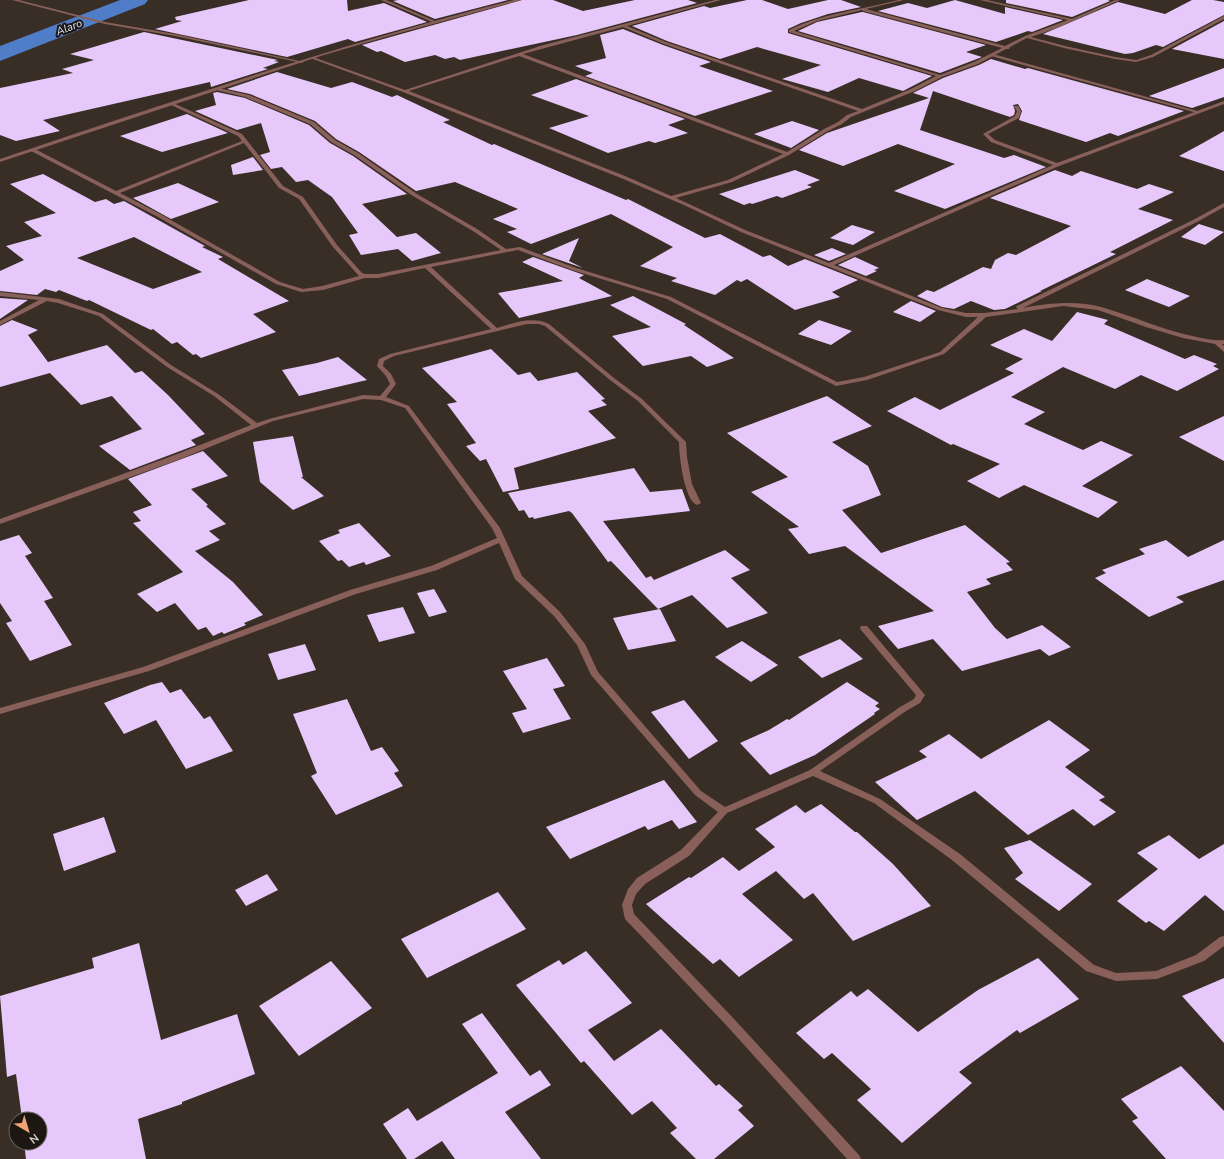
<svg xmlns="http://www.w3.org/2000/svg" width="1224" height="1159" font-family="'Nunito Sans',sans-serif">
  <rect width="100%" height="100%" fill="#382e25"/>
  <g fill="none" stroke-linecap="round" stroke-linejoin="round">
    <!-- river -->
    <polygon fill="#507dc8" fill-rule="evenodd" points="120,0 148,0 145,4 0,61 0,46"/>
  </g>
  <!-- building -->
  <g fill="#e6c8fb" fill-rule="evenodd">
    <polygon points="249,0 347,0 348,11 384,3 427,22 355,42 348,39 287,57 155,29 182,21 176,20 175,17"/>
    <polygon points="398,0 508,0 435,19 393,1"/>
    <polygon points="522,0 553,0 583,11 635,0 688,0 697,3 577,35 460,60 454,57 445,59 435,55 405,62 381,51 377,52 362,45"/>
    <polygon points="747,0 762,0 788,9 828,0 841,0 861,7 828,14 801,23 788,29 788,33 932,76 903,91 859,78 828,92 782,79 821,65 757,47 720,59 667,41 632,26 704,6 710,8"/>
    <polygon points="955,0 1005,14 1005,7 1063,20 1032,32 1028,31 996,42 878,11 908,3 927,8"/>
    <polygon points="1006,0 1108,0 1110,1 1072,17 1006,3"/>
    <polygon points="1192,0 1213,0 1224,2 1224,15 1163,47 1156,45 1133,53 1125,54 1043,34 1118,2 1165,14"/>
    <polygon points="862,12 863,12 986,45 966,52 982,57 940,73 798,31 817,22"/>
    <polygon points="1224,21 1224,59 1172,49"/>
    <polygon points="623,29 663,45 711,62 699,66 773,91 695,116 585,76 593,73 575,66 606,58 600,35"/>
    <polygon points="144,32 278,60 274,61 279,62 263,68 268,69 211,87 210,82 43,120 60,131 16,141 0,135 0,88 73,73 62,69 94,60 70,54"/>
    <polygon points="991,59 1025,69 1028,68 1184,111 1118,136 1110,133 1086,142 1019,120 1022,111 1018,104 1013,105 1015,111 1014,115 1010,117 933,91 920,130 1004,158 1014,155 1046,167 945,209 894,191 955,164 898,144 843,166 799,150 827,133 929,98 913,93 943,78 979,65"/>
    <polygon points="1224,68 1224,97 1192,108 1149,96"/>
    <polygon points="277,72 331,88 352,82 392,97 397,95 450,120 443,122 492,145 494,144 626,200 628,199 705,238 720,234 763,257 770,255 788,266 805,259 858,280 832,292 840,297 795,310 747,279 741,282 737,280 715,295 671,281 677,278 640,266 673,247 611,214 531,244 507,232 517,229 493,219 518,209 455,182 416,191 359,152 336,139 315,121 250,94 227,89"/>
    <polygon points="576,79 685,119 668,125 688,133 655,143 649,141 608,153 549,128 589,116 531,95"/>
    <polygon points="217,92 245,98 309,125 330,143 353,156 407,194 362,204 397,237 416,233 441,253 412,261 398,249 361,255 349,235 358,233 332,197 308,180 296,182 282,167 271,169 260,155 270,152 261,123 237,130 195,111 216,105 213,93"/>
    <polygon points="187,114 228,133 162,152 120,136"/>
    <polygon points="792,121 819,130 791,148 754,134"/>
    <polygon points="1224,131 1224,171 1179,156 1203,143"/>
    <polygon points="253,157 263,170 233,175 231,165"/>
    <polygon points="795,170 820,180 807,185 812,187 782,198 777,196 752,204 750,203 744,205 719,194"/>
    <polygon points="1055,170 1072,176 1081,171 1137,189 1149,184 1174,192 1138,209 1173,220 1110,252 1116,254 1040,291 1042,291 1005,309 994,310 971,301 954,309 942,307 917,296 927,290 934,292 983,267 991,269 995,260 1008,253 1016,255 1071,226 990,198"/>
    <path d="M43,174L95,202L106,199L114,204L124,201L205,246L202,247L223,257L218,259L289,301L253,314L276,332L201,358L196,354L193,355L177,342L172,344L153,329L151,330L89,300L87,301L59,290L56,292L45,289L37,295L0,291V271L24,260L6,246L42,236L24,222L56,213L10,184ZM134,237L202,272L153,289L77,258Z"/>
    <polygon points="178,183 219,202 171,219 133,198"/>
    <polygon points="1199,224 1224,232 1205,245 1181,237"/>
    <polygon points="852,225 875,232 853,245 830,238"/>
    <polygon points="579,238 569,261 583,268 542,254"/>
    <polygon points="832,248 846,254 829,261 814,255"/>
    <polygon points="533,257 584,275 579,278 612,296 519,318 498,293 563,281 522,262"/>
    <polygon points="855,257 879,268 874,270 877,271 866,276 838,265"/>
    <polygon points="1147,279 1190,296 1169,307 1125,290"/>
    <polygon points="633,296 686,324 684,325 734,358 707,367 691,356 643,366 612,336 651,327 610,305"/>
    <polygon points="0,298 28,300 0,319"/>
    <polygon points="911,301 936,311 920,322 893,312"/>
    <polygon points="1077,312 1108,320 1104,324 1185,359 1194,355 1217,364 1213,366 1219,369 1177,391 1141,375 1115,389 1063,367 1011,397 1045,412 1024,424 1083,450 1101,441 1133,455 1082,486 1118,502 1098,518 1024,485 999,498 967,481 1000,464 953,444 951,445 887,411 915,397 940,410 1014,373 1005,369 1023,359 990,345 1024,329 1052,341"/>
    <polygon points="12,320 38,330 28,335 48,362 107,345 135,373 142,371 168,395 205,434 191,440 196,445 130,470 99,446 142,429 112,396 81,405 50,373 0,387 0,326"/>
    <polygon points="819,320 852,331 831,345 798,334"/>
    <polygon points="491,349 518,375 530,372 538,381 577,372 605,399 601,400 607,405 588,411 616,438 514,468 519,489 503,492 486,459 480,461 466,446 476,443 447,404 457,402 422,368"/>
    <polygon points="338,357 367,380 299,396 282,370 317,363"/>
    <polygon points="827,396 872,426 832,442 868,466 881,495 842,510 881,553 965,525 1010,562 1006,563 1013,570 986,579 991,584 967,592 995,628 1007,639 1042,625 1071,647 1049,656 1040,649 962,671 933,639 898,649 878,626 934,611 845,546 809,554 788,529 799,527 751,492 788,477 727,433"/>
    <polygon points="1224,416 1224,461 1179,437"/>
    <polygon points="293,436 303,477 301,477 324,496 293,510 260,482 253,442"/>
    <polygon points="203,451 228,476 191,489 208,505 206,506 226,524 209,531 220,540 195,551 233,582 263,615 244,623 246,625 224,634 222,632 213,636 206,627 198,630 175,603 157,612 137,594 183,572 133,523 141,521 133,512 152,505 128,479"/>
    <polygon points="634,468 650,492 682,489 690,511 603,521 646,578 651,576 654,580 725,550 750,570 731,578 768,613 727,628 692,595 658,609 611,561 608,562 572,513 569,511 534,519 533,517 529,518 524,510 519,511 508,493"/>
    <polygon points="359,523 391,556 366,565 364,562 349,567 342,560 338,561 319,541 340,533 338,530"/>
    <polygon points="19,535 32,553 25,556 53,598 44,601 72,645 30,661 6,623 12,621 0,603 0,541"/>
    <polygon points="1166,540 1188,557 1224,540 1224,580 1176,597 1184,602 1149,617 1095,578 1106,573 1102,570 1145,554 1139,549"/>
    <polygon points="434,589 447,612 429,617 417,593"/>
    <polygon points="403,607 415,633 379,642 367,615"/>
    <polygon points="660,609 676,641 628,650 613,618"/>
    <polygon points="840,639 863,659 822,678 798,657"/>
    <polygon points="742,641 778,665 751,682 715,657"/>
    <polygon points="305,644 316,670 278,680 268,654"/>
    <polygon points="547,658 565,686 553,689 571,719 523,733 512,713 527,709 503,671"/>
    <polygon points="162,682 170,693 181,689 204,719 210,716 233,751 186,769 156,720 124,734 104,703 150,685"/>
    <polygon points="847,682 879,703 875,706 880,709 874,713 875,714 815,755 770,775 740,743 769,730 787,719 789,720"/>
    <polygon points="347,699 371,751 382,747 399,771 394,773 403,786 336,815 311,776 317,773 293,714"/>
    <polygon points="684,700 718,741 689,759 651,712"/>
    <polygon points="1049,720 1090,750 1065,767 1105,797 1099,800 1116,812 1094,826 1073,809 1028,835 975,791 917,820 875,782 927,757 919,751 949,734 981,759"/>
    <polygon points="664,780 697,822 679,829 672,820 648,830 645,826 570,859 546,827"/>
    <polygon points="821,804 855,832 857,832 893,864 931,906 853,941 813,893 804,899 776,871 742,894 793,940 739,977 720,959 713,964 646,904 689,877 691,878 723,857 739,871 775,847 755,829 796,805 805,813"/>
    <polygon points="104,817 116,852 64,871 53,834"/>
    <polygon points="1169,835 1199,859 1224,844 1224,911 1205,895 1164,931 1149,921 1146,923 1117,901 1158,869 1137,853"/>
    <polygon points="1030,840 1092,884 1059,911 1015,879 1023,873 1004,848"/>
    <polygon points="267,874 278,890 246,906 235,890"/>
    <polygon points="498,892 526,929 427,978 401,939"/>
    <polygon points="139,943 161,1040 237,1014 255,1074 182,1102 182,1104 138,1119 146,1159 26,1159 24,1143 40,1143 40,1119 22,1119 16,1074 7,1077 0,996 94,968 92,958"/>
    <polygon points="586,951 632,1003 588,1030 614,1061 661,1029 716,1086 719,1084 743,1106 738,1110 754,1126 714,1159 696,1159 670,1133 677,1128 652,1101 632,1115 584,1061 581,1063 516,985 559,960 563,965"/>
    <polygon points="1038,958 1079,999 1020,1033 1017,1030 959,1072 972,1083 902,1143 857,1100 871,1089 832,1053 824,1059 796,1033 851,991 857,997 868,989 918,1032 978,990"/>
    <polygon points="331,961 372,1008 299,1056 259,1006"/>
    <polygon points="1224,978 1224,1043 1182,996"/>
    <polygon points="482,1013 530,1076 540,1070 551,1085 505,1112 541,1159 455,1159 442,1141 414,1159 407,1159 383,1124 408,1108 417,1121 498,1073 462,1024"/>
    <polygon points="1181,1066 1224,1111 1224,1159 1166,1159 1132,1121 1138,1118 1121,1099"/>
  </g>
  <g fill="none" stroke-linecap="round" stroke-linejoin="round">
    <!-- service -->
    <polygon fill="#895f5a" fill-rule="evenodd" points="991,54 993,54 1201,112 1197,113 991,56"/>
    <!-- minor -->
    <g fill="#895f5a" fill-rule="evenodd">
      <polygon points="12,0 19,0 105,22 175,34 304,62 302,63 175,36 105,24"/>
      <polygon points="381,0 386,0 435,21 432,22"/>
      <path d="M715,0H721L627,26L666,42L862,109L911,89L936,76L789,32V30C823,13 861,10 898,0H904L866,9L1005,46L1025,36L1068,20L980,0H987L1072,19L1115,0H1120L1057,28L1031,37L1065,46L1115,57L1136,60L1151,55L1224,16V19L1153,57L1136,62L1115,59L1064,48L1027,38L1010,47L1009,49H1006L978,64L942,77L915,91L851,117L842,124L828,131L789,155L732,182L676,198L745,230L829,263L1053,165L991,142L983,134L1015,116L1017,111L1014,107V106H1018L1021,111L1019,118L988,134L995,140L1057,163L1224,101V104L1059,166L834,265L942,308L966,313H984L1018,309L1016,307L1017,306L1193,220L1224,203V207L1197,222L1023,308C1045,303 1079,300 1101,307C1134,316 1164,331 1197,337C1206,339 1215,341 1224,340V344H1222L1224,346V352L1215,344L1183,338L1146,327L1098,310L1063,306L986,317L944,354L867,380L836,386L667,299L572,270L518,250L431,267L497,328C514,323 532,316 549,324L614,378L642,399L686,442L687,457L692,484L701,503L697,505C684,500 679,455 679,442L638,401L610,380L545,326L539,324H527L394,356L384,361L383,366L391,374L396,384L386,397L409,406L500,528L522,576L560,612L585,644L598,672L701,791L725,807L810,770L900,707L914,699L916,695L861,630L860,628L861,626H867L925,695L920,703L906,711L820,771L880,799L960,854L1094,965L1116,973L1156,971L1196,955L1220,937L1224,936V946L1204,961L1157,979L1116,981L1086,971L952,860L874,803L813,776L727,813L689,856L645,884L636,894L632,905L634,914L735,1020L859,1155L861,1159H847L727,1026L625,919L622,905L628,889L637,878L681,850L718,812L695,795L591,675L577,645L554,616L515,579L499,543L437,570L356,594L149,671L0,714V708L143,667L350,590L431,566L497,538L492,528L405,408L381,400L363,399L273,421L178,460L0,524V519L172,456L251,425L214,396L167,367L99,316L58,303L47,301L0,325V321L39,300L0,296V292L59,299L103,314L171,365L218,394L257,423L269,419L363,395L380,396L390,384L386,376L377,366L379,359L390,354L491,329L425,268L378,278H365L323,290L301,292L276,284L158,217L31,151V149H35L116,191L242,141L238,136L171,105V103H173L242,134L283,186L303,197L337,245L362,273L366,274H378L501,250L473,231L413,196L354,155L331,142L310,124L245,97L216,90V89L218,88L249,95L314,122L335,140L358,153L417,194L477,229L506,249L520,247L576,268L671,297L837,382L864,377L940,352L978,317H966L938,310L741,232L686,206L621,178L403,92L310,58L313,57L405,90L540,46ZM862,10L863,11L1002,48L974,62L940,75L794,31L817,21ZM623,27L664,44L858,111L847,115L838,122L824,129L787,152L523,54ZM519,56L783,154L728,180L671,196L625,176L409,91ZM244,143L279,188L299,199L333,247L359,276L322,286L303,289L280,282L162,215L120,193Z"/>
    </g>
    <!-- tertiary -->
    <path fill="#895f5a" fill-rule="evenodd" d="M514,0H521L389,36L324,55L0,162V159C170,102 340,44 514,0Z"/>
  </g>
  <g text-anchor="middle" stroke-width="4" stroke-linejoin="round" paint-order="stroke">
    <!-- far-water labels -->
    <g font-size="11" font-style="italic" fill="#d7e3f8" stroke="#1c1713">
      <text transform="translate(69 27) rotate(-21)" y="4">Alaro</text>
    </g>
  </g>
  <!-- north arrow -->
  <g transform="translate(28 1131) rotate(142)"><circle r="19" fill="#1c1713" stroke="#66615d"/>
  <path d="M0-3L7 15L0 10L-7 15Z" fill="#efa377"/>
  <text y="-6" font-size="11" font-weight="bold" text-anchor="middle" fill="#d6d0cb">N</text>
  </g>
</svg>
